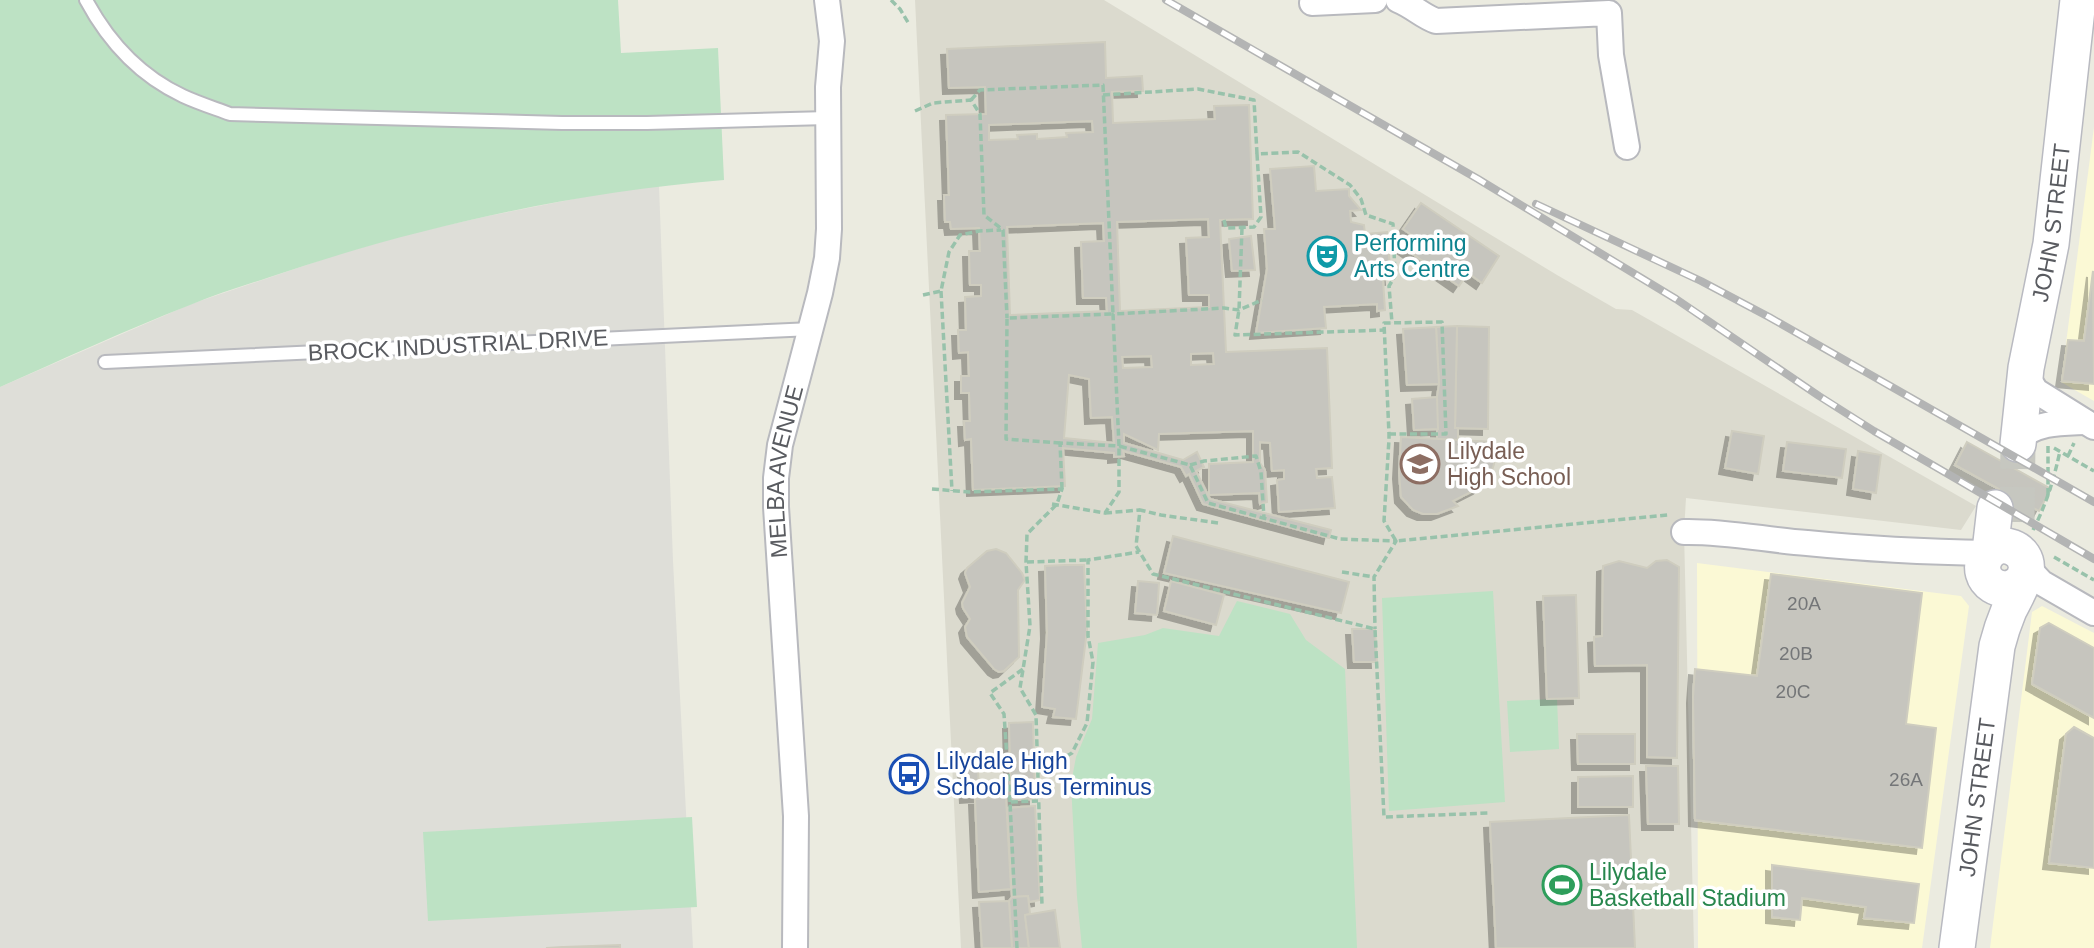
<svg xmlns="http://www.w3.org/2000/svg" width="2094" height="948" font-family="Arial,sans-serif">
  <defs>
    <filter id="shadow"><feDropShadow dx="-6" dy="6" stdDeviation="0" flood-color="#0004"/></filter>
  </defs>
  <rect width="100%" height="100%" fill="#ebebe0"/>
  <!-- commercial -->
  <g fill="#fbf9d5">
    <polygon points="2094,127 2094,401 2061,382"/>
    <polygon points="1697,563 1961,596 1969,606 1922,948 1698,948"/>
    <polygon points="2042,606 2094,633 2094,948 1990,948 2032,612"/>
  </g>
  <!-- industrial -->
  <polygon fill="#deded8" points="659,186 673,561 693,948 0,948 0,387 191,304 336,255 412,233 488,216 604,193"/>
  <!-- education -->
  <polygon fill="#dbdace" points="915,0 1104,0 1557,275 1616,309 1632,310 1976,506 1961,530 1686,498 1684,532 1694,948 961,948"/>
  <!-- green -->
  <g fill="#bde2c4">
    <path d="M0,0H618L621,53L718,48L724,180C569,193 417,227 270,277C243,286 216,294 190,305C126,330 63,359 0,387Z"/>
    <polygon points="1493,591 1505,802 1389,811 1382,598"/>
    <polygon points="1237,601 1290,614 1306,640 1345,669 1357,948 1082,948 1077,897 1071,784 1076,757 1092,719 1098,643 1145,635 1163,628 1219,636"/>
    <polygon points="1557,699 1559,749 1510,752 1507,701"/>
    <polygon points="692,817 697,907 428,921 423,832"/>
  </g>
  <!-- building -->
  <g fill="#c6c5be" stroke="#cfcdbf" stroke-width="2" fill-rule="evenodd" filter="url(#shadow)">
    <path d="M1105,42L1106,78L1142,76L1143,91L1112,92L1113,123L1215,119L1214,106L1249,105L1253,219L1220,220L1226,352L1327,348L1332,468L1316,469L1317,478L1332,477L1335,508L1279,512L1277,480L1284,479V470L1272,471L1270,443L1260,442V463L1265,470L1267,502L1260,504L1259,493L1209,495V464L1253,462V431L1159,434L1158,450L1124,434V443L1183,460L1197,452L1204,467L1196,471L1210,499L1331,530L1329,538L1203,504L1189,474L1186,476L1181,467L1123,451L1124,456L1114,457V453L1063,448L1065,486L973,490L971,439L965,440L964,421H970L969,393H961V376H969L968,352L959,353L958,330H966L965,297L981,296V285H970L969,251H980L979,228L951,229L950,222H945L944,195H949L946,115L986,114L985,87L949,88L947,49ZM1092,121L1093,132L1066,133L1067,137L1037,139V134L1017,135L1018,139L989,140V125ZM1208,219L1209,237L1186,238L1189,295H1209V307L1120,311L1117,222ZM1103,223L1104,241L1081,242L1083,298H1106L1107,311L1010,315L1007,227ZM1213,353L1214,364L1191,365V354ZM1151,356L1152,367L1123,368L1122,357ZM1069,375L1089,379L1091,418L1112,417L1114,443L1064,438Z"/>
    <polygon points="1314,166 1316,191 1349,189 1349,196 1361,210 1350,211 1351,222 1364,225 1365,234 1387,232 1391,279 1383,280 1385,310 1377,311 1377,304 1324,307 1326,328 1256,333 1267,269 1264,229 1275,229 1270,169"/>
    <polygon points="1421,203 1499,256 1482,283 1468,273 1459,286 1404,248 1413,236 1403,229"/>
    <polygon points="1251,236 1255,270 1232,271 1229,239"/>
    <polygon points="2093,271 2094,384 2062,381 2068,340 2084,341"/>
    <polygon points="1457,326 1489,327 1488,429 1455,428"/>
    <polygon points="1457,326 1455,428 1458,428 1458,440 1437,439 1437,397 1439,384 1436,327"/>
    <polygon points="1436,327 1439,384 1407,385 1403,329"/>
    <polygon points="1437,397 1438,429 1414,430 1412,399"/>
    <polygon points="1732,431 1764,436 1758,474 1725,468"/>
    <polygon points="1401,437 1495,442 1494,464 1489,479 1479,488 1453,501 1458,506 1437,514 1423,514 1413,510 1401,497 1399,473"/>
    <polygon points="1787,442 1846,449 1842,478 1783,471"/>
    <polygon points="1967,442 2051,489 2039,511 1955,465"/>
    <polygon points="1858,451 1881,455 1876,493 1853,489"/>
    <polygon points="1173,536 1349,582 1341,613 1164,573"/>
    <polygon points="996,549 1006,553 1022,573 1025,580 1018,590 1019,657 1004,671 999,672 994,669 967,637 965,627 970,619 963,608 962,603 970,587 965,573 967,568 987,551"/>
    <polygon points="1667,560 1679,567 1677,758 1647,757 1647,665 1595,666 1594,637 1602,636 1603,566 1619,561 1647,568 1656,561"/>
    <polygon points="1065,565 1084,565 1087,630 1076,719 1053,717 1055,709 1042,707 1047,633 1045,566"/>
    <polygon points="1771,574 1922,593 1906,724 1936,728 1922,848 1695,820 1693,697 1695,669 1757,676"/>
    <polygon points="1138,581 1159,583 1157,615 1135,613"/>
    <polygon points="1171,581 1224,595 1216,625 1164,611"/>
    <polygon points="1576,595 1579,698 1547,699 1543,596"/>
    <polygon points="2049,623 2094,648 2094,718 2032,684 2040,628"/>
    <polygon points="1352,629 1375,629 1377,662 1354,662"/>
    <polygon points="1033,722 1035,799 1011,800 1009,723"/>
    <polygon points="2074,727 2094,738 2094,868 2049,863 2066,734"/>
    <polygon points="1577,734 1635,734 1635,764 1578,764"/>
    <polygon points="1646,766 1678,766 1679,824 1648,824"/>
    <polygon points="978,767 979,796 966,797 964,768"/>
    <polygon points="1633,776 1633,807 1578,807 1578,777"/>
    <polygon points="1006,797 1011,889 979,892 975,799"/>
    <polygon points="1035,806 1040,900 1029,902 1028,896 1012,897 1007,808"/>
    <polygon points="1629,815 1635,948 1496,948 1490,822"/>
    <polygon points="1772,865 1919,884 1914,923 1864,918 1866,907 1802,898 1800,920 1772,917"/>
    <polygon points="1028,896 1030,914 1025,915 1029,948 1012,948 1009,901 1012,897"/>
    <polygon points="1009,901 1012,948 982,948 979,902"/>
    <polygon points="1055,910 1060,948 1029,948 1025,915"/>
    <polygon points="620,945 620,948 546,948 563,947"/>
  </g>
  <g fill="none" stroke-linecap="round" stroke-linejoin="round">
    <!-- secondary-tunnel -->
    <polyline stroke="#c6c7c0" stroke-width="35" stroke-dasharray="35 18" stroke-linecap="butt" points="2017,522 2018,444"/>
    <defs>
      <g id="service">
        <path d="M86,0C108,41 140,76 183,96C198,103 214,108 230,114L562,123H647L828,118"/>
        <polyline points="105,362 812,329"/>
      </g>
      <g id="minor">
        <path d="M1398,0C1413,6 1422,16 1436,21L1609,13L1611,55L1627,147"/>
        <polyline points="1312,3 1375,0"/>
        <polyline points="2026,368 2031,383 2036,391 2094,427"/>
        <path d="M2018,438C2038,422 2061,423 2085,422"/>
        <path d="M1684,532C1725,531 1766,540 1807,543C1867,549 1928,552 1989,553"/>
        <polyline points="2026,566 2042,583 2094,613"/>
        <path id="s1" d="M795,948L796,816L776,507V478L780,445L820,293L827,258L829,229L828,87L832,41L827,0"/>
      </g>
      <g id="secondary">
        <path id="s2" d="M2018,444L2026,368L2051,244L2078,0"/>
        <polyline points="1990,551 1995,508"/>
        <path id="s3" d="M1957,948L1997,646C2000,634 2004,622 2009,610C2015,598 2023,585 2026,571C2030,548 1998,536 1986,556C1972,580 2005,603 2024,578"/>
      </g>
    </defs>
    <!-- service casing -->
    <use href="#service" stroke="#b8b9be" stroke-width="16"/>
    <!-- minor casing -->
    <use href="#minor" stroke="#b8b9be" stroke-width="28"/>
    <!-- secondary casing -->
    <use href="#secondary" stroke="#b9bac1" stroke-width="38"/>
    <!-- path -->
    <g stroke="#98c2ab" stroke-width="3.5" stroke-dasharray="7 3.5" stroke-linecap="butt">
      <polyline points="891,0 900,9 909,24"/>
      <polyline points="1103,95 1198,89 1254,100 1257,154"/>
      <polyline points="971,100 980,90 1103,85 1113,314 1007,318 1006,439 1060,443"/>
      <polyline points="915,111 933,103 971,100 980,114 984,215 1003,230 1007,318"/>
      <polyline points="1224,220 1226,228 1254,227 1261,217 1257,154 1298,152 1350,185 1361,199 1366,215 1393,224 1395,276 1389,286 1392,323"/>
      <polyline points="1242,228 1239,310 1235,335 1385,330"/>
      <polyline points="941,291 952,491"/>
      <polyline points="923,295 941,291 949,252 960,235 979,231 1001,230"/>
      <polyline points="1389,434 1446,434 1442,322 1384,323 1389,434 1389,439 1384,521 1396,541 1668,515"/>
      <polyline points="2054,448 2094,471"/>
      <polyline points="2068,456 2074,443"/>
      <polyline points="1190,465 1204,461 1256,456 1261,472 1264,518"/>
      <polyline points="932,489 969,492 1062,489 1057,504 1027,534 1026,562 1030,626 1020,688 1036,715 1042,905"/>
      <polyline points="1062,489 1060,443 1119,446 1113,314 1224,308 1239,310 1262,300"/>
      <polyline points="2048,495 2048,446"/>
      <polyline points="1052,504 1105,513 1119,492 1119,446 1190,465 1208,503 1340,539 1396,541 1374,577 1375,629"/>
      <polyline points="1105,513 1140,510"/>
      <polyline points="1218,523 1161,515 1140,510 1136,546 1153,574 1375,629 1384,817 1490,813"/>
      <path d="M2033,530C2046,505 2054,479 2060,451"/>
      <polyline points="2054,557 2094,580"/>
      <polyline points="1027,562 1088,560"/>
      <polyline points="1342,572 1374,577"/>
      <polyline points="1039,772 1072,753 1087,723 1093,662 1088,636 1088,560 1139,552"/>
      <polyline points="1010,802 1004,714 990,693 1023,669"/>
      <polyline points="1017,948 1010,802 1038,801"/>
    </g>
    <!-- service -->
    <use href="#service" stroke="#fff" stroke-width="12"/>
    <!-- minor -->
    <use href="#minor" stroke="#fff" stroke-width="24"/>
    <!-- secondary -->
    <use href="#secondary" stroke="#fff" stroke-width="35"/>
    <defs>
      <g id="rail">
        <polyline points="1166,0 1478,179 1676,299 1819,396 1874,431 2094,559"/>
        <polyline points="1536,204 1701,281 1769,317 2094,502"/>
      </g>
    </defs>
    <!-- rail casing -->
    <use href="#rail" stroke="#b3b4b4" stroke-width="8"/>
    <!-- rail -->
    <use href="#rail" stroke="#fff" stroke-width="5" stroke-dasharray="16" stroke-linecap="butt"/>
  </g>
  <!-- icons -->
  <defs>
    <symbol id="theatre-ring" viewBox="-11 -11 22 22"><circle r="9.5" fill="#fff" stroke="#0f9aa8" stroke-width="1.5"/><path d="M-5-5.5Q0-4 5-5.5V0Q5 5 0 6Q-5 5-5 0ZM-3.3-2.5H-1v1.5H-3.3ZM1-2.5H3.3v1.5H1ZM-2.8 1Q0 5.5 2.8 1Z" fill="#0f9aa8"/></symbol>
    <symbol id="school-ring" viewBox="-11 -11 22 22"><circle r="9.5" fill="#fff" stroke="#8d6e63" stroke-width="1.5"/><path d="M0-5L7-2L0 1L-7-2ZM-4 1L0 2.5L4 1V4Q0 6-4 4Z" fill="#8d6e63"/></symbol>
    <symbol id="bus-ring" viewBox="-11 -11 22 22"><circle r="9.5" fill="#fff" stroke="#1a4fb4" stroke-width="1.5"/><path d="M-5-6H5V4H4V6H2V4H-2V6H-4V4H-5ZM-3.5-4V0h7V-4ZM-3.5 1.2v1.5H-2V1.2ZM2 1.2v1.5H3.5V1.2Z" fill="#1a4fb4"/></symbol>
    <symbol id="stadium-ring" viewBox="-11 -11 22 22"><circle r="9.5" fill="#fff" stroke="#2e9e5b" stroke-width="1.5"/><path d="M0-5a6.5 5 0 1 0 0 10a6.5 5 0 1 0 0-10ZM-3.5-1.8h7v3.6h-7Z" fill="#2e9e5b"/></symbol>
  </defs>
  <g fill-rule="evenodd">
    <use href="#theatre-ring" x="1305" y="234" width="44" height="44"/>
    <use href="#school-ring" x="1398" y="442" width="44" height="44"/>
    <use href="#bus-ring" x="887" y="752" width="44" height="44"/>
    <use href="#stadium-ring" x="1540" y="863" width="44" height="44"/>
  </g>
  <g text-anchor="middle" stroke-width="7" stroke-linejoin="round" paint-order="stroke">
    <!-- number labels -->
    <g font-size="19" fill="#747678">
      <text x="1804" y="610">20A</text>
      <text x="1796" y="660">20B</text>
      <text x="1793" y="698">20C</text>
      <text x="1906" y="786">26A</text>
    </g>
    <!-- street labels -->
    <g font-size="23" fill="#595b60" stroke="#fff">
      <text dy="8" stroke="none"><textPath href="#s2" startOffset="224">JOHN STREET</textPath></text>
      <text transform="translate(458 345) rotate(-3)" y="8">BROCK INDUSTRIAL DRIVE</text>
      <text dy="8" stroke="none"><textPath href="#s1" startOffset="478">MELBA AVENUE</textPath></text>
      <text dy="8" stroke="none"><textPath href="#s3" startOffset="152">JOHN STREET</textPath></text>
    </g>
    <!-- culture labels -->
    <g font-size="23" fill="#0d838f" stroke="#fff" text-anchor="start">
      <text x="1354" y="251">Performing<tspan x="1354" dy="26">Arts Centre</tspan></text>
    </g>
    <!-- education labels -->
    <g font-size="23" fill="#785e54" stroke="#fff" text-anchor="start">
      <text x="1447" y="459">Lilydale<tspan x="1447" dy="26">High School</tspan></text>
    </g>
    <!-- transit labels -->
    <g font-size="23" fill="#164399" stroke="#fff" text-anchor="start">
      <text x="936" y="769">Lilydale High<tspan x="936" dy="26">School Bus Terminus</tspan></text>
    </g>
    <!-- leisure labels -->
    <g font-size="23" fill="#27864d" stroke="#fff" text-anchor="start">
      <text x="1589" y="880">Lilydale<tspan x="1589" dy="26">Basketball Stadium</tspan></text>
    </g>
  </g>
</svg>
